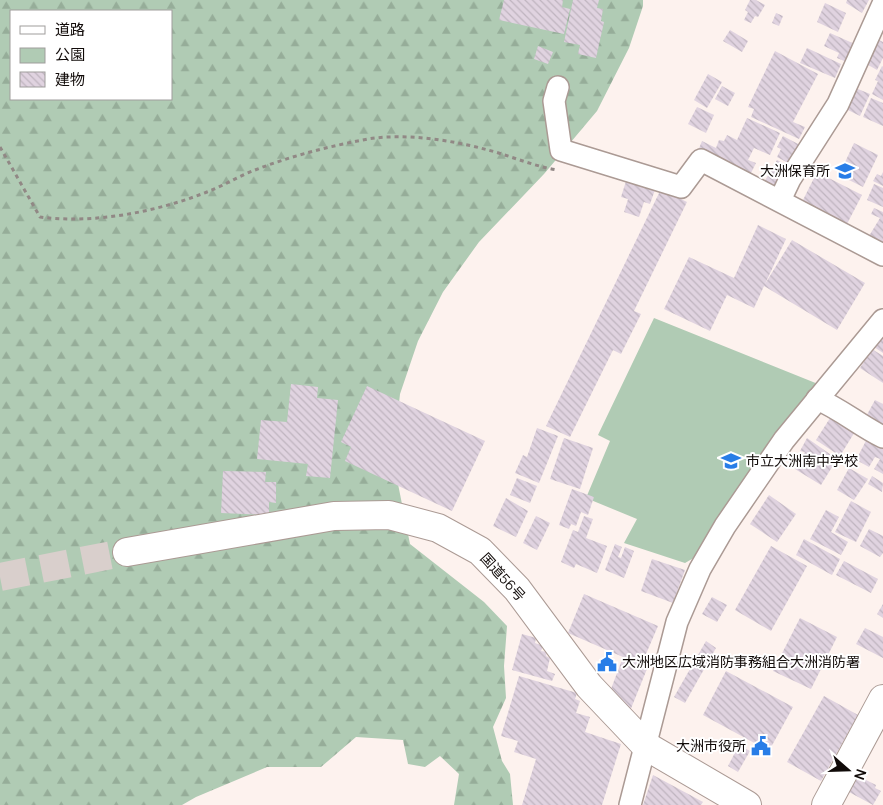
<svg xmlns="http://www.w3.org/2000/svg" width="883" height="805" font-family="Manrope,'Noto Sans JP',sans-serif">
  <defs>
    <pattern id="forest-firs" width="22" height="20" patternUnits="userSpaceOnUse" patternTransform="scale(1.25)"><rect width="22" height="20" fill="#b0cbb4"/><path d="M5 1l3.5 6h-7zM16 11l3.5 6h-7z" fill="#96ad99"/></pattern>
    <pattern id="building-back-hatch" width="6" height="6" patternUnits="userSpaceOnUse" patternTransform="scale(1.25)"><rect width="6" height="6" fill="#e0d3e0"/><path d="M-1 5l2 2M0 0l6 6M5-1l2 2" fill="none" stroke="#bfb4bf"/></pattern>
  </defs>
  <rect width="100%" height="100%" fill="#fdf2ee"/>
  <!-- forest -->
  <path fill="url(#forest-firs)" fill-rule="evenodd" d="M0,0H643V6L629,48L597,111L544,174L479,242L443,292L418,341L400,394L393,459L410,544L484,602L507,626L504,666L506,698L493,727L502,761L510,774L513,805H454L459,774L440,756L425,767L408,764L403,740L356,737L321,767H267L196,797L182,805H0ZM11,11H171V99H11Z"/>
  <!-- park -->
  <polygon fill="#b0cbb4" points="654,318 823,386 704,552 685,563 624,543 637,519 586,498 610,441 598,435"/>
  <!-- building -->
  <g fill="url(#building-back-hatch)">
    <polygon points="504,0 563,0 562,7 570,9 564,34 499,20"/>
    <polygon points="573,0 599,0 597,8 603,9 601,21 604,22 596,58 578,54 580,45 564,42"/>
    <polygon points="750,0 756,0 765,5 758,17 755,16 751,23 744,20 748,12 745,10"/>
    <polygon points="847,0 869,0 862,13 846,3"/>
    <polygon points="825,3 846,13 838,32 817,22"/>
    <polygon points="776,13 783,16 779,26 772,23"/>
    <polygon points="730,30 748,41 742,52 723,41"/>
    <polygon points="830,33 857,45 849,63 837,58 839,53 824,46"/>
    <polygon points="875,38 883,42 883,58 877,70 863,62"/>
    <polygon points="538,46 553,52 548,64 534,59"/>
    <polygon points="807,48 841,64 835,78 800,63"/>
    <polygon points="775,51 818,74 793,122 805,127 799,139 751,117 754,109 748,107"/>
    <polygon points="882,66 883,67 883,100 872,94 878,81 875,80"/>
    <polygon points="708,74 722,82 707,108 694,100"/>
    <polygon points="722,86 735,93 728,106 715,99"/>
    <polygon points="853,87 870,94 860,116 844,108"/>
    <polygon points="871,98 883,103 883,126 863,117"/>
    <polygon points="697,107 714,115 706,133 688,124"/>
    <polygon points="747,118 780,133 770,155 754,148 748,160 756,163 750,175 698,151 702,141 716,148 719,140 724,141 727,135 737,140"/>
    <polygon points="783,136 800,145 790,164 777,157 781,149 777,147"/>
    <polygon points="854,143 878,155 863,187 839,175"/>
    <polygon points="777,160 790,167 776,192 763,184"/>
    <polygon points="817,172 862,195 847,224 802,202"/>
    <polygon points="883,172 883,186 873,181 877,174 881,176"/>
    <polygon points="627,178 656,187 650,204 644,202 639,217 624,212 628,199 621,197"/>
    <polygon points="874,184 883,188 883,207 867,200"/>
    <polygon points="661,189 687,202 634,311 641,314 621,354 613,350 570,437 546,426"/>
    <polygon points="874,208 883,212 883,243 869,236 880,218 871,214"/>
    <polygon points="758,225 786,239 765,284 792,240 865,283 837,330 764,286 754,308 727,295 710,331 664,309 689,257 734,278"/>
    <polygon points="883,334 883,353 874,347"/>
    <polygon points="872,349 883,356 883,383 860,368"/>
    <polygon points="291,384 318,387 317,398 338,400 330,478 306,476 308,464 257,459 261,420 287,422"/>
    <polygon points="367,386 485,441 452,511 345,461 351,447 341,442"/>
    <polygon points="875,400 883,404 883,426 863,422"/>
    <polygon points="832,415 856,430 840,456 816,440"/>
    <polygon points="537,428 558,436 539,483 515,473 523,455 527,457"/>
    <polygon points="869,435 883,443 883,474 874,469 880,459 875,457 869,467 858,461 856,464 850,461 853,456 857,458"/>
    <polygon points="564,438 593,448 580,489 550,479"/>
    <polygon points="807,438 837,459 821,485 795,469 805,452 800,451"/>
    <polygon points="849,468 868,479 854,500 837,490"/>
    <polygon points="223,471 266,472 265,482 276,482 276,503 269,502 269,515 221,513"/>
    <polygon points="872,476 883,483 882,492 868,484"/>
    <polygon points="517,478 537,486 530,503 510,495"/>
    <polygon points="572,489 594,497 588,515 581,512 576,526 571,524 569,529 559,525"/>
    <polygon points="769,495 796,514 777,542 750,524"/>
    <polygon points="506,498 528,511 516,537 493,526"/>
    <polygon points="851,501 871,512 856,542 835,532"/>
    <polygon points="826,510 839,517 831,532 848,542 841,555 810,539"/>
    <polygon points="536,516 550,523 537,550 523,543"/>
    <polygon points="584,516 593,519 586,538 607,546 597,573 576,564 574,568 561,562 573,530 578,532"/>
    <polygon points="869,529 883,536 883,553 880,557 860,546"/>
    <polygon points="804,539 840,559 832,575 796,555"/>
    <polygon points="615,544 622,547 618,557 621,558 625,547 634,551 624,578 605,570"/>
    <polygon points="771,546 807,566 771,631 735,610"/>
    <polygon points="652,559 685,570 673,603 641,591"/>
    <polygon points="844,561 878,579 871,593 836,575"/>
    <polygon points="584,594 658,626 643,661 649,664 630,711 611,689 623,657 568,633"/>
    <polygon points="712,597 727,605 717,622 702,614"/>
    <polygon points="883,604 883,618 877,614"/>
    <polygon points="800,618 837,637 811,689 773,671"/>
    <polygon points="865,628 883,637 883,658 856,644"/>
    <polygon points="522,634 536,638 535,643 543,646 541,651 547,652 546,656 550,658 547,671 555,674 552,681 512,670"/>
    <polygon points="706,641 716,648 685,703 674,697"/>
    <polygon points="726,671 793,707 769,751 703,715"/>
    <polygon points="519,676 577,693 575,699 580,701 576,713 590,717 585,732 621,744 602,805 522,805 536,759 514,752 518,741 501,736"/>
    <polygon points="824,696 858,715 821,781 787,762"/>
    <polygon points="739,745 750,751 738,772 728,766"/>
    <polygon points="653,775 703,802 701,805 643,805"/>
    <polygon points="858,776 876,785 875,788 881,791 873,805 849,792"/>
  </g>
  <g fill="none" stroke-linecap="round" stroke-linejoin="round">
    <!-- highway-tunnel -->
    <polyline stroke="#d9cfcc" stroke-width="28" stroke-dasharray="28 14" stroke-linecap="butt" points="0,577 127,552"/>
    <defs>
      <g id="minor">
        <polyline points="558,87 554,101 561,150 681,187 701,160 883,255"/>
        <polyline points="780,200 790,179 838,104 883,4"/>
        <path d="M817,399C841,409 860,426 883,437"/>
        <polyline points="630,805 677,622 700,569 725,526 784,440 883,320"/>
      </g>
      <polyline id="major" points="826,805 883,699"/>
      <polyline id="highway" points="127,552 334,516 389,515 438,528 480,551 517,589 589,686 646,746 747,805"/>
    </defs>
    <!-- minor casing -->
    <use href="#minor" stroke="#ab9a94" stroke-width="24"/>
    <!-- major casing -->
    <use href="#major" stroke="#ab9a94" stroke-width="30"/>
    <!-- highway casing -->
    <use href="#highway" stroke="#ab9a94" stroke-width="30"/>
    <!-- path -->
    <path stroke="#918885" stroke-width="3" stroke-dasharray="4 4" stroke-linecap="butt" d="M0,147L40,217C95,224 156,212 207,192C223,186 239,176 255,170C291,156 330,146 368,139C406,133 451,140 488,150C511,156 533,166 557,170"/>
    <!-- minor -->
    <use href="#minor" stroke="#fff" stroke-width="21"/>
    <!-- major -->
    <use href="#major" stroke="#fff" stroke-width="28"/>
    <!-- highway -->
    <use href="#highway" stroke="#fff" stroke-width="28"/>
  </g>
  <!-- icons -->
  <defs>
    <symbol id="school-bare" viewBox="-9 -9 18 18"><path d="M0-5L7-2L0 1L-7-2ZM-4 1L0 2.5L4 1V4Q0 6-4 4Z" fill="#287de7" stroke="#fff" stroke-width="2.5" paint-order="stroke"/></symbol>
    <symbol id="civic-bare" viewBox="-9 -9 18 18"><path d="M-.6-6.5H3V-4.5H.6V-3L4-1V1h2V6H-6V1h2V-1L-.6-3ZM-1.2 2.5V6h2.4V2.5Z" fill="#287de7" stroke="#fff" stroke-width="2.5" paint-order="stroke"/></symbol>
  </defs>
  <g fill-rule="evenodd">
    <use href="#school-bare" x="831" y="157" width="28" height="28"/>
    <use href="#school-bare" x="717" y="447" width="28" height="28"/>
    <use href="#civic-bare" x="593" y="648" width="28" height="28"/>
    <use href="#civic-bare" x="747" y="732" width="28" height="28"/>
  </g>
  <g text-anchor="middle" stroke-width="4" stroke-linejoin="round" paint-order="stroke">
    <!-- poi labels -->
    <g font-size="14" fill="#100a08" stroke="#fff" text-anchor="end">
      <text x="830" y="176">大洲保育所</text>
      <text x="746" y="466" text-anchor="start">市立大洲南中学校</text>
      <text x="622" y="667" text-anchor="start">大洲地区広域消防事務組合大洲消防署</text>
      <text x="746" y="751">大洲市役所</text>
    </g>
    <!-- street labels -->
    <g font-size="14" fill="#100a08" stroke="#fff">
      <text transform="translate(503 577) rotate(48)" y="5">国道56号</text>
    </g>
  </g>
  <!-- legend -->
  <rect x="10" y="10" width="162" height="90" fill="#ffffff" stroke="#9f9d9c"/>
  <rect x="20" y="26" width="25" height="8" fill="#ffffff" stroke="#9f9d9c"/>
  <text x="55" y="35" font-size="15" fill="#100a08">道路</text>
  <rect x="20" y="48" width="25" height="15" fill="#b0cbb4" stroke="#9f9d9c"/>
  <text x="55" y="60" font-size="15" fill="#100a08">公園</text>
  <rect x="20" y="72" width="25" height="15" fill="url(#building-back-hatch)" stroke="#9f9d9c"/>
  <text x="55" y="85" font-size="15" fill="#100a08">建物</text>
  <!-- north arrow -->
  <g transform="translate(848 770) rotate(110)" stroke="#ffffff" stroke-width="4" paint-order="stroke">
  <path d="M0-4L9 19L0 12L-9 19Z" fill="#100a08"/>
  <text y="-8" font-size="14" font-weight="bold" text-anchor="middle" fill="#100a08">N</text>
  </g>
</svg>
